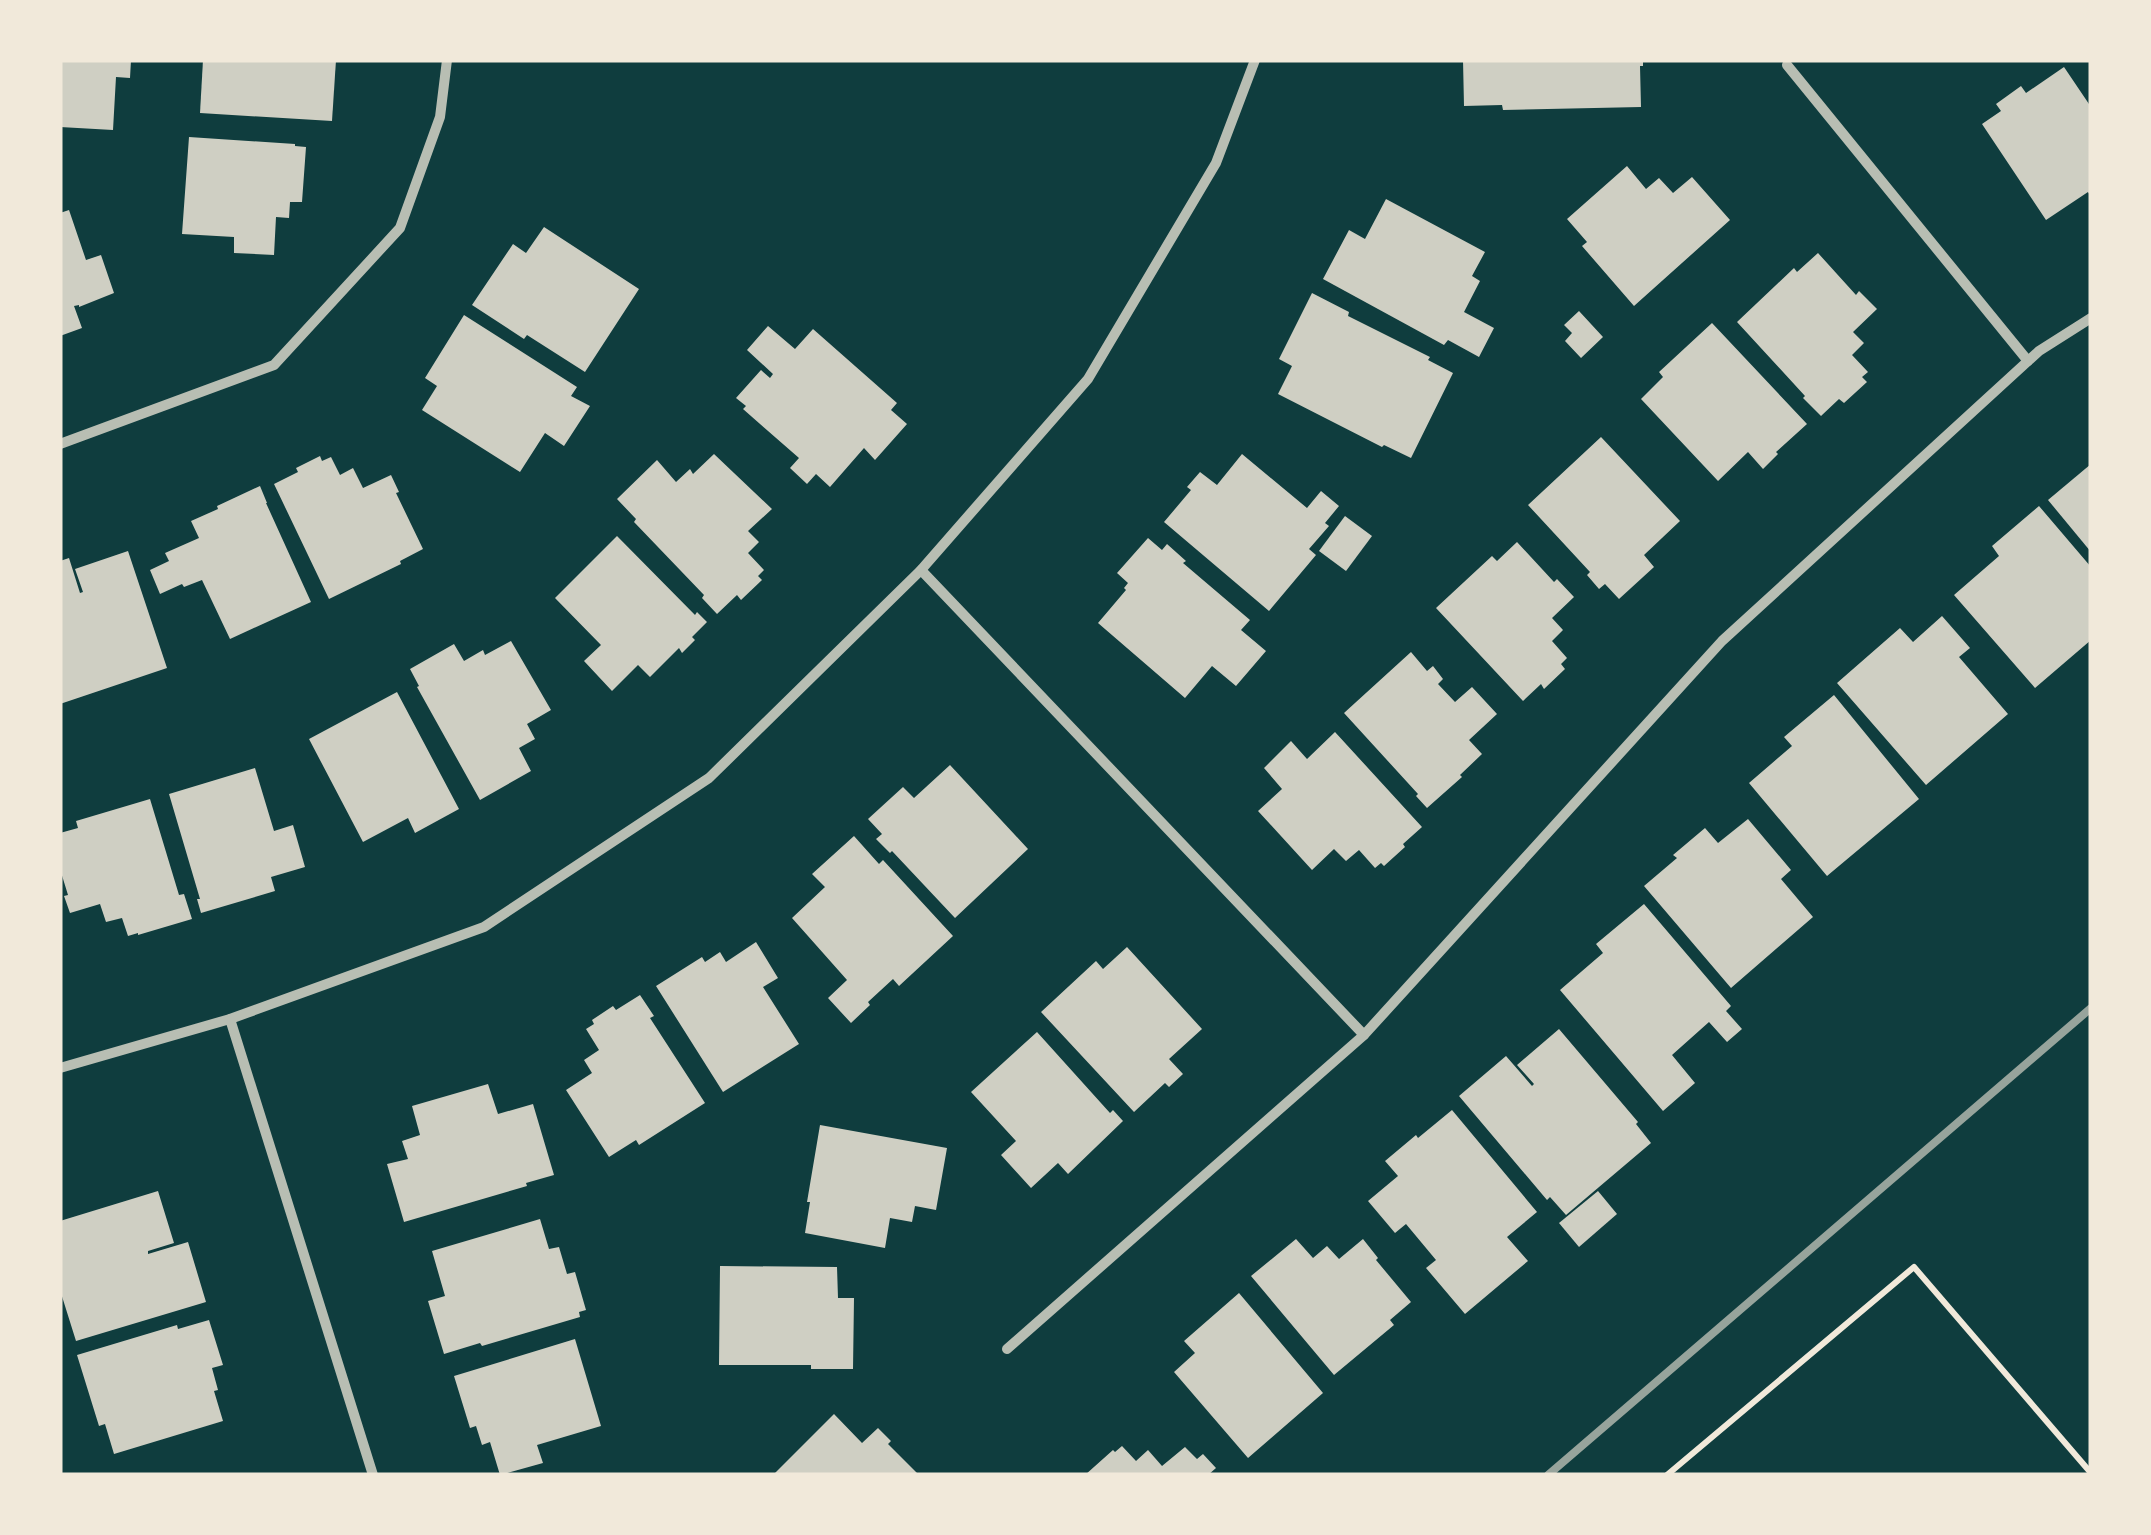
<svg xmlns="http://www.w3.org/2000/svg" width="2151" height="1535" font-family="'Exo 2',sans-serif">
  <rect width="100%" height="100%" fill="#0f3d3e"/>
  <!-- building -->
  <g fill="#cfcfc3">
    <polygon points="60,60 131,60 130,78 116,77 113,130 60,127"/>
    <polygon points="203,60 336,60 332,121 200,113"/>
    <polygon points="1463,60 1643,60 1643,66 1640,66 1641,107 1503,110 1502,105 1464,106"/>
    <polygon points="2064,67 2091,107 2091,197 2088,192 2046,220 1982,124 2001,111 1996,104 2021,86 2026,93"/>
    <polygon points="189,137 295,144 295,146 306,147 302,202 290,202 289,218 276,217 274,255 234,253 234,237 182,234"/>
    <polygon points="1627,166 1646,189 1659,178 1673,193 1692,177 1730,220 1634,306 1582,246 1587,242 1567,219"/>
    <polygon points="1386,199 1485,252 1472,276 1480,281 1464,312 1494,328 1479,357 1448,340 1444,345 1323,279 1349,230 1365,239"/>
    <polygon points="69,210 86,260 101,255 114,293 79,307 79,305 74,306 82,328 60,336 60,213"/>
    <polygon points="544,227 639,289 585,372 527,335 524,339 472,305 513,244 526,253"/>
    <polygon points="1818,253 1856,295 1859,291 1877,309 1853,332 1864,343 1852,355 1868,372 1862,377 1867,382 1844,403 1839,399 1821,416 1803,398 1805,396 1737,322 1794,268 1797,272"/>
    <polygon points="1312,293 1349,312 1348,316 1430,357 1428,360 1453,373 1411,458 1384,445 1382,447 1278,394 1292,366 1279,359"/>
    <polygon points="1579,311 1603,337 1581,358 1565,341 1572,333 1564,325"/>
    <polygon points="464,315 577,387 571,396 590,406 564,446 545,433 520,472 422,410 437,386 425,378"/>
    <polygon points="1712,323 1807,424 1776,452 1778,454 1763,469 1748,452 1718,481 1641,399 1663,377 1659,372"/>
    <polygon points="768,326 795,349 813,329 897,403 891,410 907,424 875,460 864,448 830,487 816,474 807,484 790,468 799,458 743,409 746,406 736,398 761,370 770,378 773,374 747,350"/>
    <polygon points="1601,437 1680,521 1644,555 1654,567 1619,599 1605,584 1599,589 1587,575 1590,572 1528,505"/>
    <polygon points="714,454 772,509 748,531 759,542 748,553 764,570 758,576 762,580 741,600 737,595 717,614 702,598 704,595 634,522 636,519 617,499 657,460 676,482 690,469 693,474"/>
    <polygon points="1242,454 1307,508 1321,491 1339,506 1325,523 1329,526 1309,549 1316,555 1269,611 1164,522 1191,490 1187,487 1200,472 1217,485"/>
    <polygon points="320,456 322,461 331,457 340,475 353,468 363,488 391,475 399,492 396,493 423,549 400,561 401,564 329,599 274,484 298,472 296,468"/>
    <polygon points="2091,464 2091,552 2048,500"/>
    <polygon points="260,486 267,503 266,503 311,602 230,639 202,580 184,587 182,584 160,594 150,570 169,561 165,553 199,538 191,521 218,509 217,506"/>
    <polygon points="2039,506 2091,567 2091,640 2035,688 1954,595 1999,556 1992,546"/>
    <polygon points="1345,516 1372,536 1346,571 1319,551"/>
    <polygon points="617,536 695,615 697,612 707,622 692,637 695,640 682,653 679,648 650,677 638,665 612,691 584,661 601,645 555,598"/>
    <polygon points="1148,538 1162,550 1167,544 1186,561 1183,563 1250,620 1241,630 1266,651 1236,686 1212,666 1185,698 1098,623 1126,590 1124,588 1128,583 1117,573"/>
    <polygon points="1517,542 1554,582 1557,579 1574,597 1552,618 1563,630 1552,641 1567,658 1561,664 1565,669 1544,689 1541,684 1523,701 1436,608 1492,556 1497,561"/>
    <polygon points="128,551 167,668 60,704 60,561 69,558 80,593 83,592 75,569"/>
    <polygon points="1942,616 1970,648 1959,657 2008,714 1926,785 1837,683 1900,628 1913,642"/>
    <polygon points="511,641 551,710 527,724 535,739 519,748 531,771 480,800 417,687 419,686 410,669 454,644 464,661 483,650 485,655"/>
    <polygon points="1411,652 1427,671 1433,666 1443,679 1438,684 1455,702 1472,687 1497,714 1469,740 1482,754 1460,775 1462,777 1427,808 1416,796 1418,794 1344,713"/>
    <polygon points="397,692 459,809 415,833 408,818 363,842 309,739"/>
    <polygon points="1834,695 1919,799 1827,876 1749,783 1792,746 1784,737"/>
    <polygon points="1335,732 1422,827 1403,844 1405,847 1384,866 1381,863 1375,868 1359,850 1346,861 1334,849 1312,870 1258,811 1282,789 1264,768 1291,741 1307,759"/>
    <polygon points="950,765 1028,849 955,918 892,851 890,853 876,839 882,834 868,819 903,787 914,798"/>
    <polygon points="255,768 274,831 293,825 305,867 271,877 275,891 201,913 197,899 200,899 169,794"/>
    <polygon points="150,799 179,895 184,894 192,919 138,935 138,933 128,936 122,918 106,922 100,904 70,913 64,896 68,895 60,869 60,833 78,828 76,821"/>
    <polygon points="1748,819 1791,870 1781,879 1813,917 1731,988 1644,886 1677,858 1673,855 1705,828 1718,843"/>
    <polygon points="854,836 879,864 883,860 953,936 899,986 893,979 868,1002 870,1005 851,1023 828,998 847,980 792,918 825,887 812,874"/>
    <polygon points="1644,904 1731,1006 1726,1011 1742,1029 1727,1042 1709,1022 1672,1055 1695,1083 1663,1111 1560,990 1603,953 1596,944"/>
    <polygon points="756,942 778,978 763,987 799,1044 723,1092 656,986 702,957 705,962 720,952 726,962"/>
    <polygon points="1127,947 1202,1029 1169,1059 1183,1074 1169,1087 1165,1083 1134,1112 1041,1012 1096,961 1103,969"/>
    <polygon points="640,995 654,1016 650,1018 705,1103 639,1145 636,1140 609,1157 566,1090 592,1073 584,1060 599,1050 586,1029 594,1024 592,1020 613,1006 616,1010"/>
    <polygon points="1559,1029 1638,1122 1636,1124 1651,1143 1566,1215 1550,1197 1547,1200 1459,1096 1506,1056 1532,1086 1534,1084 1517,1065"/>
    <polygon points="1037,1032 1110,1113 1113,1110 1123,1121 1068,1174 1058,1163 1031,1188 1001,1155 1016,1141 971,1092"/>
    <polygon points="488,1084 498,1114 533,1104 554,1175 526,1183 527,1186 404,1222 387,1164 408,1159 402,1141 420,1135 412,1106"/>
    <polygon points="1452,1110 1537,1212 1507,1237 1528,1261 1465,1314 1426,1268 1436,1260 1406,1224 1395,1233 1368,1201 1398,1176 1385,1161 1416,1135 1418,1138"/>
    <polygon points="820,1125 947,1148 936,1210 915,1206 912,1222 890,1218 885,1248 805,1233 810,1202 807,1202"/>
    <polygon points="158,1191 174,1243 148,1251 148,1254 188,1242 206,1302 76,1341 60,1290 60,1221"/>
    <polygon points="1598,1191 1617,1214 1579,1247 1559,1223"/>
    <polygon points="540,1219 549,1249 559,1247 567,1274 575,1272 586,1310 579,1312 580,1317 482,1346 480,1343 444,1354 428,1301 445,1296 432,1251"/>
    <polygon points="1296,1239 1313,1258 1327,1246 1339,1259 1363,1239 1378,1258 1376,1260 1411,1302 1390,1320 1394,1325 1334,1375 1251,1276"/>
    <polygon points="720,1266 837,1267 838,1298 854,1298 853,1369 811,1369 811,1365 719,1365"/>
    <polygon points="1239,1293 1323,1393 1248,1458 1174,1372 1195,1353 1184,1341"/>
    <polygon points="209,1320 223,1365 212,1368 218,1390 214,1391 223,1421 114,1454 105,1424 99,1426 77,1355 177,1325 178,1329"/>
    <polygon points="575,1339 601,1426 537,1445 543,1463 500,1475 490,1442 482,1445 476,1426 470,1428 454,1376"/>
    <polygon points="834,1414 862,1443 878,1428 891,1441 888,1444 919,1475 773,1475"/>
    <polygon points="1122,1446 1136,1461 1148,1450 1162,1466 1185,1447 1197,1459 1203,1454 1216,1468 1208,1475 1085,1475 1113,1450 1115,1452"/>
  </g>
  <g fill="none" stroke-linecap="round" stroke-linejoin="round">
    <!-- path -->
    <polyline stroke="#f1e9da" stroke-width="6" points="1667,1475 1914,1267 2091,1473"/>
    <!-- minor -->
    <g stroke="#b8beb3" stroke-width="10">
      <polyline points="1787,65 2028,361"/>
      <polyline points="60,444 274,365 400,228 440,117 447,60"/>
      <polyline points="921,570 1364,1035"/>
      <polyline points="230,1019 373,1475"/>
      <polyline points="60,1068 230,1019 484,927 709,778 921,570 1088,379 1216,163 1255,60"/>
      <polyline points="1007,1349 1364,1035 1722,641 2039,351 2091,318"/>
    </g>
    <!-- rail -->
    <polyline stroke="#97a49c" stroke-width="8" points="1548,1475 2091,1008"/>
  </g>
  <!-- border -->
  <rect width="2151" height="1535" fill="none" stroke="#f1e9da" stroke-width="125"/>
</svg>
